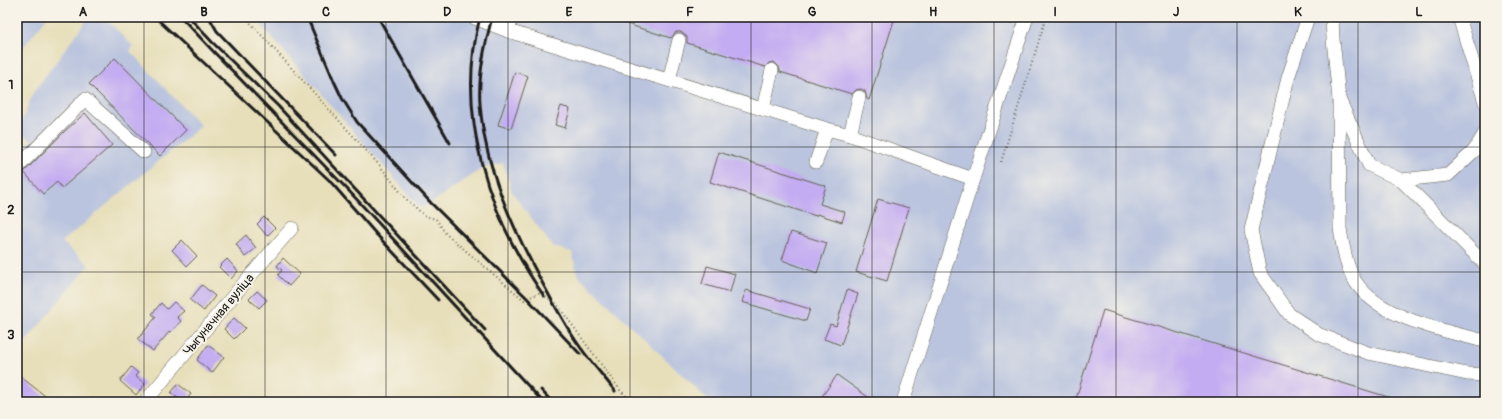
<svg xmlns="http://www.w3.org/2000/svg" width="1502" height="419" font-family="Pangolin,sans-serif">
  <rect width="100%" height="100%" fill="#f7f3e8"/>
  <filter id="ink" filterUnits="userSpaceOnUse"><feTurbulence type="fractalNoise" baseFrequency=".025" numOctaves="2"/><feDisplacementMap in="SourceGraphic" scale="8" xChannelSelector="R" yChannelSelector="G"/><feConvolveMatrix kernelMatrix="1 2 1 2 8 2 1 2 1" color-interpolation-filters="sRGB"/></filter>
  <filter id="wash" filterUnits="userSpaceOnUse"><feTurbulence type="fractalNoise" baseFrequency=".012" numOctaves="4" result="noise"/><feDisplacementMap in="SourceGraphic" scale="16" xChannelSelector="R" yChannelSelector="G"/><feGaussianBlur stdDeviation="0.9" result="paint"/><feColorMatrix in="noise" values="0 0 0 0 0 0 0 0 0 0 0 0 0 0 0 0 0 1.4 0 .05"/><feComposite in="paint" operator="in"/></filter>
  <g filter="url(#wash)">
    <rect width="100%" height="100%" fill="#e7dfba"/>
    <!-- industrial -->
    <g fill="#bac4de">
      <polygon points="17,17 47,17 17,55"/>
      <polygon points="89,17 104,17 133,46 130,51 201,126 62,242 89,265 17,352 17,155 32,140 18,131 33,93"/>
      <polygon points="254,17 1485,17 1485,402 710,402 577,274 572,252 553,247 512,192 503,163 483,168 431,203 420,208"/>
    </g>
    <g id="blocks">
      <!-- building -->
      <g fill="#c3acf1">
        <polygon points="611,17 895,17 869,100 867,99 865,91 861,89 856,90 852,94 780,72 779,67 774,62 769,63 765,67 687,43 687,37 681,32 676,32 671,38 611,19"/>
        <polygon points="115,58 186,130 160,156 89,84"/>
        <polygon points="515,72 528,76 511,129 498,125"/>
        <polygon points="561,106 570,109 565,128 555,125"/>
        <polygon points="85,113 112,145 62,188 57,182 43,194 24,172 66,130"/>
        <polygon points="719,152 826,186 820,204 845,212 842,222 817,214 816,216 710,182"/>
        <polygon points="878,199 909,208 887,281 856,272"/>
        <polygon points="264,217 275,228 267,236 257,224"/>
        <polygon points="791,232 827,243 817,273 782,260"/>
        <polygon points="246,235 256,248 245,257 236,244"/>
        <polygon points="182,240 197,256 187,266 172,250"/>
        <polygon points="283,258 300,274 289,286 278,275 282,270 277,266"/>
        <polygon points="227,259 238,271 231,279 219,267"/>
        <polygon points="707,266 735,274 730,292 702,284"/>
        <polygon points="202,285 215,296 204,311 190,300"/>
        <polygon points="746,290 810,309 806,321 742,302"/>
        <polygon points="847,290 858,294 841,345 824,339 830,324 836,326"/>
        <polygon points="257,291 267,300 259,308 249,299"/>
        <polygon points="174,302 184,311 177,317 181,321 171,332 170,331 153,351 138,339 156,317 152,314 161,303 167,309"/>
        <polygon points="1103,310 1398,400 1397,402 1075,402"/>
        <polygon points="234,318 245,328 234,339 224,329"/>
        <polygon points="208,345 224,357 212,373 197,360"/>
        <polygon points="131,367 138,373 135,376 145,384 136,395 120,381"/>
        <polygon points="17,374 53,402 27,402 17,395"/>
        <polygon points="837,375 875,402 818,402"/>
        <polygon points="178,384 191,394 185,402 183,402 171,393"/>
      </g>
    </g>
  </g>
  <g filter="url(#ink)">
    <use href="#blocks" fill-opacity="0" stroke="#636053" stroke-width="1"/>
    <g fill="none" stroke-linecap="round" stroke-linejoin="round">
      <defs>
        <g id="minor">
          <polyline points="472,17 508,31 827,129 850,135 973,179"/>
          <polyline points="1308,17 1288,78 1251,230 1260,273 1289,314 1318,334 1368,353 1467,374 1485,375"/>
          <polyline points="1332,17 1333,39 1339,99 1369,165 1401,180 1448,175 1474,151 1485,133"/>
          <polyline points="1459,17 1485,102"/>
          <polyline points="508,31 512,17"/>
          <polyline points="669,80 679,40"/>
          <path d="M1339,99L1340,228C1342,243 1347,269 1355,281C1378,318 1445,331 1485,341"/>
          <polyline points="763,109 772,70"/>
          <polyline points="850,135 859,97"/>
          <polyline points="816,162 827,129"/>
          <polyline points="17,168 85,99 144,152"/>
          <polyline points="1401,180 1485,264"/>
          <polyline points="145,402 244,283 292,228"/>
          <polyline points="903,402 973,179 1027,17"/>
        </g>
      </defs>
      <!-- minor casing -->
      <use href="#minor" stroke="#636053" stroke-width="14"/>
      <!-- path -->
      <g stroke="#636053" stroke-width="2" stroke-dasharray="1 3" stroke-linecap="butt">
        <polyline points="245,17 355,138 380,166 405,198 425,216 436,219 446,234 524,300 539,293 556,303 620,390 632,402"/>
        <polyline points="1002,17 1004,20 1013,23"/>
        <polyline points="1001,162 1045,21"/>
      </g>
      <!-- minor -->
      <use href="#minor" stroke="#fff" stroke-width="13"/>
      <!-- rail -->
      <g stroke="#1c1c1c" stroke-width="3">
        <polyline points="155,17 329,180 377,235 438,300"/>
        <polyline points="181,17 211,49 349,191 543,402"/>
        <polyline points="189,17 212,42 278,106 485,330"/>
        <polyline points="209,17 217,31 336,155"/>
        <polyline points="307,17 334,81 342,98 357,122 431,203 527,298 580,354"/>
        <polyline points="378,17 450,143"/>
        <path d="M480,17C455,115 488,216 544,296"/>
        <path d="M492,17C485,45 478,75 480,104C485,169 513,229 544,286C554,304 564,323 576,341C587,358 602,374 615,391"/>
        <polyline points="541,390 552,402"/>
      </g>
    </g>
  </g>
  <!-- grid -->
  <path fill="none" stroke="#1c1c1c" stroke-width="1" stroke-opacity="0.55" d="M144,17V402M265,17V402M386,17V402M508,17V402M630,17V402M751,17V402M872,17V402M994,17V402M1116,17V402M1237,17V402M1358,17V402M17,147H1485M17,272H1485"/>
  <g text-anchor="middle" stroke-width="4" stroke-linejoin="round" paint-order="stroke">
    <!-- street labels -->
    <g font-size="13" fill="#1c1c1c" stroke="#f7f3e8">
      <text transform="translate(218 314) rotate(-50)" y="5">Чыгуначная вуліца</text>
    </g>
  </g>
  <!-- margin -->
  <rect width="1502" height="419" fill="none" stroke="#f7f3e8" stroke-width="44"/>
  <rect x="22" y="22" width="1458" height="375" fill="none" stroke="#1c1c1c" stroke-width="1.5"/>
  <g font-size="13" text-anchor="middle" font-weight="bold" fill="#1c1c1c">
    <text x="83" y="16">A</text>
    <text x="204" y="16">B</text>
    <text x="326" y="16">C</text>
    <text x="447" y="16">D</text>
    <text x="569" y="16">E</text>
    <text x="690" y="16">F</text>
    <text x="812" y="16">G</text>
    <text x="933" y="16">H</text>
    <text x="1055" y="16">I</text>
    <text x="1176" y="16">J</text>
    <text x="1298" y="16">K</text>
    <text x="1419" y="16">L</text>
    <text x="11" y="89">1</text>
    <text x="11" y="214">2</text>
    <text x="11" y="339">3</text>
  </g>
</svg>
